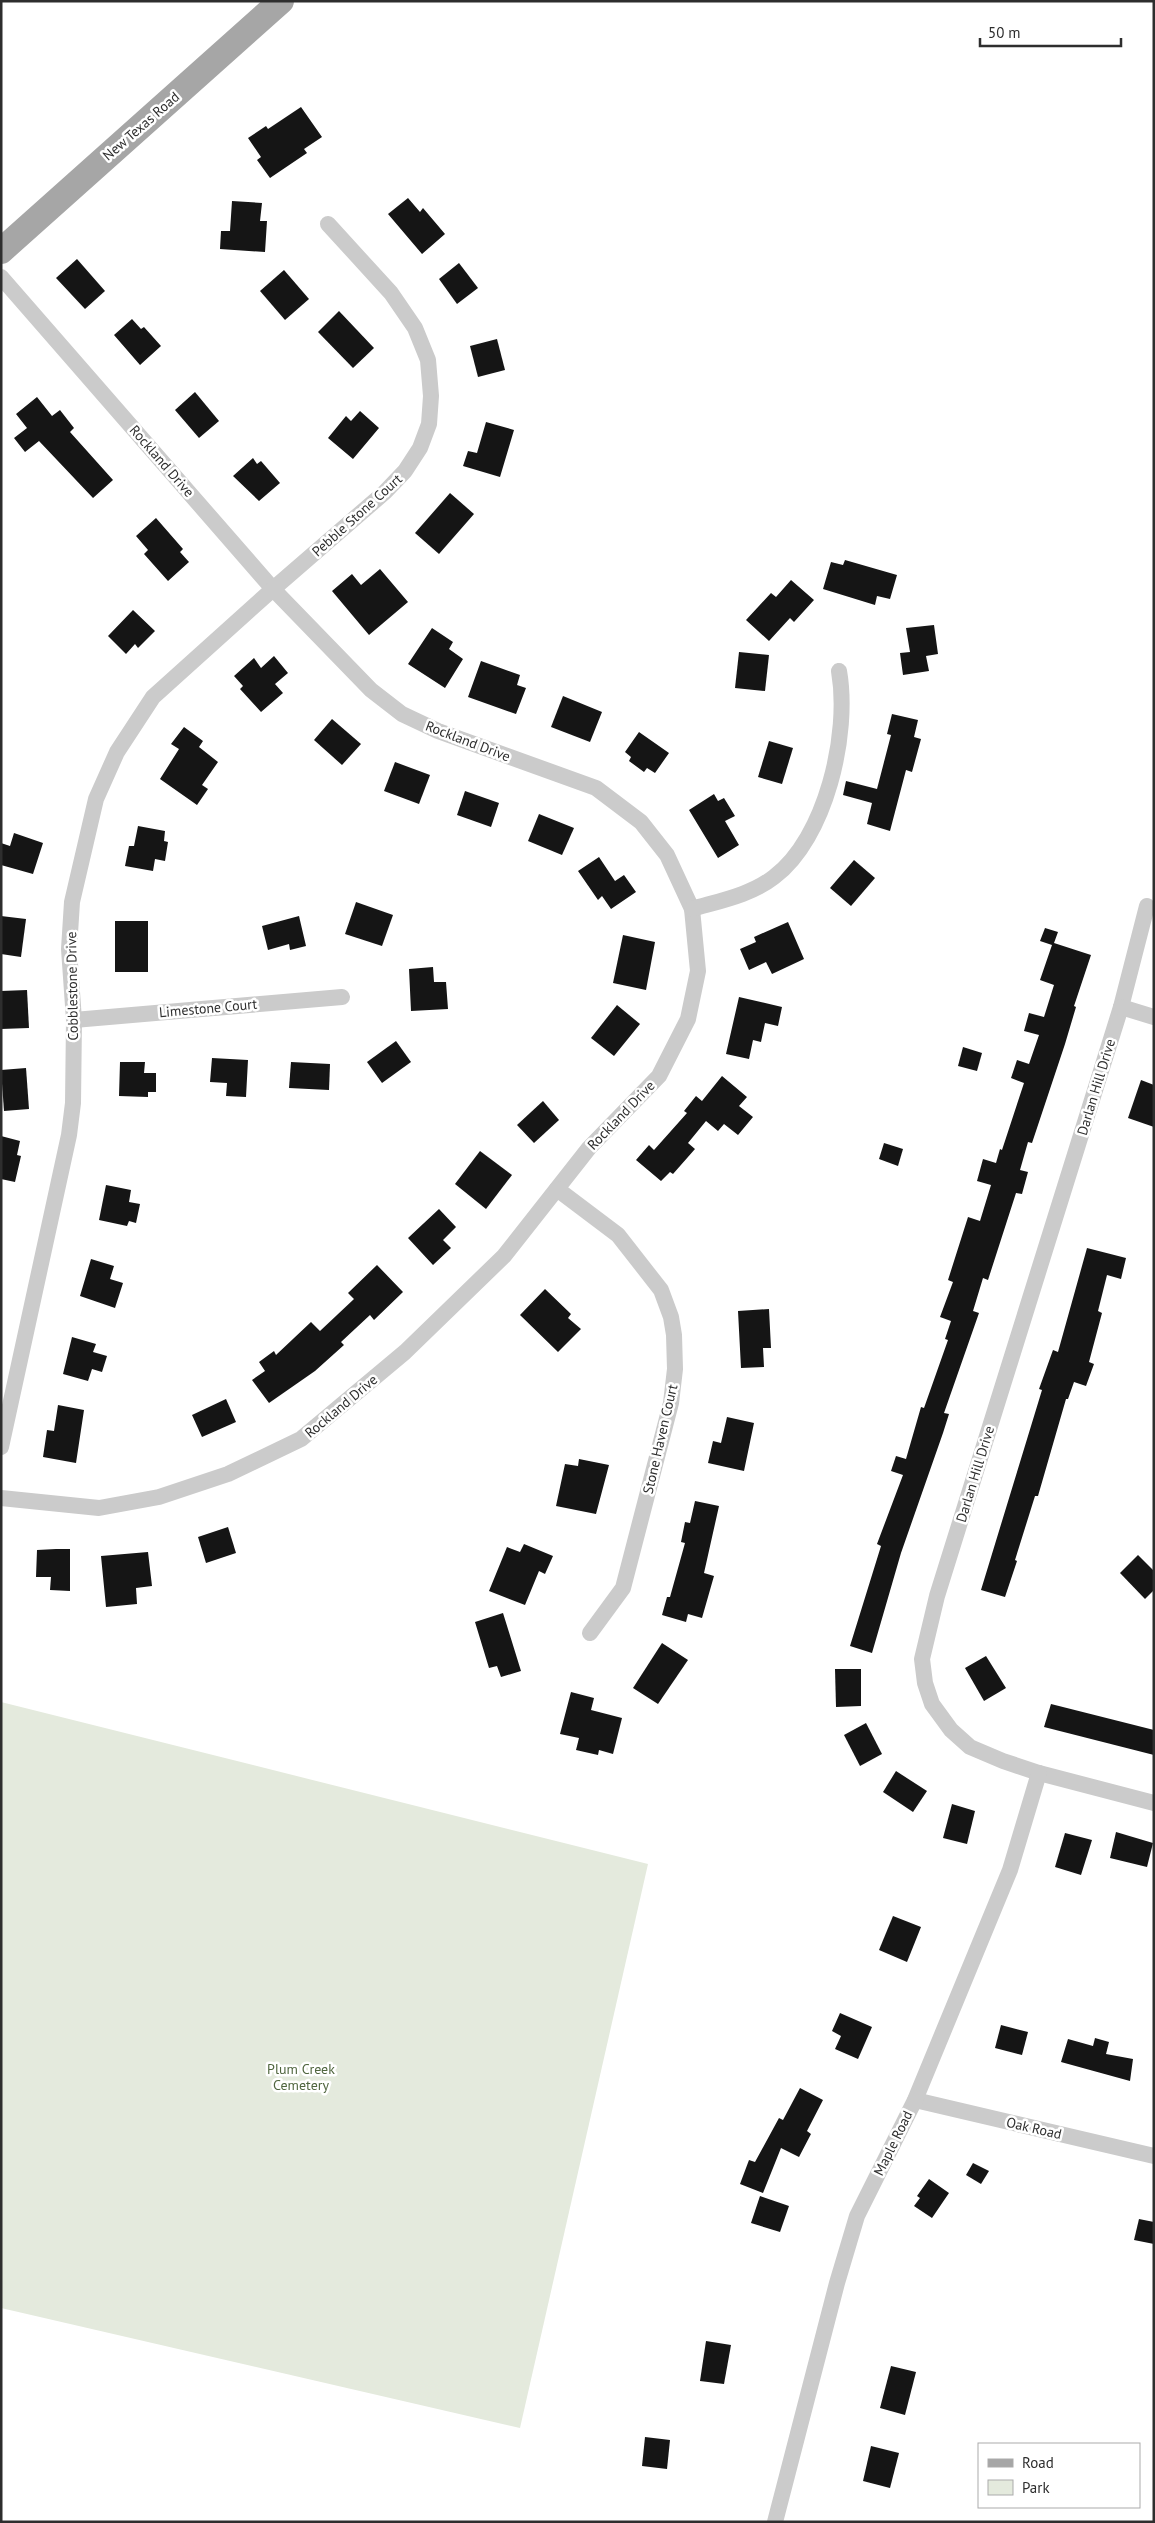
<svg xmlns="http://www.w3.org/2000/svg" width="1155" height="2523" font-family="'PT Sans',sans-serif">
  <rect width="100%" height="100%" fill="#fff"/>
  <!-- green -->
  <polygon fill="#e4eadd" points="1,1702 648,1864 520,2428 1,2308"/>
  <!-- building -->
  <g fill="#151515">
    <polygon points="301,107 322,137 304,149 307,153 270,178 257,160 261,157 248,138 266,126 268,129"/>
    <polygon points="408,198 420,212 423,208 445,234 422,254 388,214"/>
    <polygon points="232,201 262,203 260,221 267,221 265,252 220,249 221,231 230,231"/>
    <polygon points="77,259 105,291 85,309 56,278"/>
    <polygon points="459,263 478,288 457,304 439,279"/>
    <polygon points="284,270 309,299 285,320 260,291"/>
    <polygon points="339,311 374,348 353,368 318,332"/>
    <polygon points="132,319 141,329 144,327 161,346 140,365 114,335"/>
    <polygon points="497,339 505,370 478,377 470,346"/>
    <polygon points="195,392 219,421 199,438 175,410"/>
    <polygon points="37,397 52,416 60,410 74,428 70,432 113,480 93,498 39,441 25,452 14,438 27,428 16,414"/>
    <polygon points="360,411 379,428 353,459 328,438 346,416 351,421"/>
    <polygon points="486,422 514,430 500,477 463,466 468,451 477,453"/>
    <polygon points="253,458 257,464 261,461 280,483 259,501 233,476"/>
    <polygon points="450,493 474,514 439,554 415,533"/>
    <polygon points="156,518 183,549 180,552 189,562 168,581 144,554 148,550 136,536"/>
    <polygon points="845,560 897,575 890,599 877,596 875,605 823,589 831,562 843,565"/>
    <polygon points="380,569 408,602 369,635 332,591 352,574 361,585"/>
    <polygon points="791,580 814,600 794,622 790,618 769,641 746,620 771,593 776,597"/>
    <polygon points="133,610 155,631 138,648 135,644 126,654 108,636"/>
    <polygon points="934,625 938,654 926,656 929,671 903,675 900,653 910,652 906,628"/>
    <polygon points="432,628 453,642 449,649 463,659 445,688 408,664"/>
    <polygon points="739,652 769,655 765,691 735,688"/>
    <polygon points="274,656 288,673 275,684 283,693 261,712 240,689 243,686 234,676 254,658 261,668"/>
    <polygon points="481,661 520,675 517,685 526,688 516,714 468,697"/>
    <polygon points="563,696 602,712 590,742 551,727"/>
    <polygon points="892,714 918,720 914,737 921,739 912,772 906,770 890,831 867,824 872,803 843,795 846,781 877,789 891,735 887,734"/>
    <polygon points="332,719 361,744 342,765 314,740"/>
    <polygon points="184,727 203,741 199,747 218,762 202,785 208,789 197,805 160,779 179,749 171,744"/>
    <polygon points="639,732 669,753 655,773 647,768 644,772 629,761 631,757 625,752"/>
    <polygon points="769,741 793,748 782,784 758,777"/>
    <polygon points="395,762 430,775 419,804 384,791"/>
    <polygon points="465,791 499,803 491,827 457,815"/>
    <polygon points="714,794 718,801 724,798 735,816 725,821 739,845 718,858 689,810"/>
    <polygon points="539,814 574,828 562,855 528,841"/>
    <polygon points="138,826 165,831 164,841 168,842 165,861 155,859 153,871 125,866 129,846 134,846"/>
    <polygon points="14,833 43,843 33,874 1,865 1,843 10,846"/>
    <polygon points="599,857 615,881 624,875 636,892 611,909 602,896 598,900 578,871"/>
    <polygon points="854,860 875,878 851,906 830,888"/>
    <polygon points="356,902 393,915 382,946 345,934"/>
    <polygon points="1,916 26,919 21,957 1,954"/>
    <polygon points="299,916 306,946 290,950 289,944 268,950 262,926"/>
    <rect x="115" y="921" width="33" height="51"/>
    <polygon points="788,922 804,959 772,974 766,962 749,970 740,949 756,942 754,937"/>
    <polygon points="1045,928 1058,932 1054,943 1091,955 1074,1006 1076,1007 1065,1044 1032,1143 1028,1142 1020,1170 1028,1172 1022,1194 1016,1193 988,1280 983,1278 973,1311 979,1313 944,1413 949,1414 943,1433 901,1553 872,1653 850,1646 881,1546 877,1544 903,1475 891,1471 896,1456 906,1459 921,1407 924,1408 948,1340 945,1339 951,1321 940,1317 953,1282 948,1280 968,1217 980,1221 991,1185 977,1181 983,1159 996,1163 1000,1149 1002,1150 1024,1083 1011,1078 1017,1060 1029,1064 1039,1035 1024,1031 1029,1013 1044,1017 1054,985 1040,980 1052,945 1040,941"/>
    <polygon points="623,935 655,942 646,990 613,983"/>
    <polygon points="433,967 434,982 446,982 448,1009 411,1011 409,969"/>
    <polygon points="27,990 29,1028 1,1029 1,991"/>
    <polygon points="739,997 782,1007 778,1026 765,1023 761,1042 753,1040 749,1059 726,1054"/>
    <polygon points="617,1005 640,1024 614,1056 591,1038"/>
    <polygon points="396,1041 411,1062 382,1083 367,1062"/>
    <polygon points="963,1047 982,1053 977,1071 958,1066"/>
    <polygon points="212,1058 248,1060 246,1097 226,1096 227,1083 210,1082"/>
    <polygon points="120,1062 145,1062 144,1073 156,1073 156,1092 148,1092 148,1097 119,1096"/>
    <polygon points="291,1062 330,1064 329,1090 289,1088"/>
    <polygon points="26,1068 29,1109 4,1111 1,1070"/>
    <polygon points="722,1076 747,1097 739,1106 753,1117 738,1135 724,1124 718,1131 706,1121 688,1143 695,1149 673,1174 670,1172 661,1181 636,1160 649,1145 654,1150 687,1113 684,1111 696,1096 702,1101"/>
    <polygon points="1141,1080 1154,1085 1154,1127 1128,1118"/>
    <polygon points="543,1101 559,1120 534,1143 517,1125"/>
    <polygon points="1,1136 20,1141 17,1155 21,1156 15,1182 1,1179"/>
    <polygon points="884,1143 903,1149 898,1166 879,1159"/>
    <polygon points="480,1151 512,1175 486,1209 455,1184"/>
    <polygon points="106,1185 131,1190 129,1202 140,1204 136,1223 129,1221 127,1226 99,1220"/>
    <polygon points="439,1209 456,1227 443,1240 451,1248 433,1265 408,1238"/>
    <polygon points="1087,1248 1126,1258 1121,1279 1107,1275 1098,1311 1102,1313 1089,1362 1094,1364 1086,1386 1074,1382 1068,1399 1066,1399 1038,1496 1035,1496 1015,1560 1017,1561 1005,1597 981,1590 1042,1390 1039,1389 1053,1350 1058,1352"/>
    <polygon points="91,1259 114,1266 110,1279 123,1283 115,1308 80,1296"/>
    <polygon points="377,1265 403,1292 374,1320 370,1315 341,1342 344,1345 315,1371 269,1403 252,1380 265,1371 259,1362 274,1351 276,1355 311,1322 320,1331 354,1299 348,1293"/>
    <polygon points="545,1289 571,1314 568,1318 581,1329 558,1352 520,1315"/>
    <polygon points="769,1309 771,1348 763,1348 764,1367 741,1368 738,1311"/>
    <polygon points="72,1337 96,1344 93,1352 107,1356 102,1372 92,1369 88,1381 63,1374"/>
    <polygon points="226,1399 236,1422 202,1437 192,1415"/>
    <polygon points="58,1405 84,1410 76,1463 43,1457 47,1430 54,1431"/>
    <polygon points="727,1417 754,1423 744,1471 708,1463 713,1441 721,1443"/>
    <polygon points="579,1459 609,1465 596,1514 556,1506 565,1464 578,1466"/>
    <polygon points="695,1501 719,1506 704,1573 714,1576 702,1618 688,1614 686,1622 662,1615 667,1597 670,1597 685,1543 681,1542 685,1522 690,1523"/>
    <polygon points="228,1527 236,1553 206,1563 198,1537"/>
    <polygon points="524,1544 553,1556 545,1574 539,1571 525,1605 489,1591 507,1547 520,1552"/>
    <polygon points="56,1549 70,1549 70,1591 50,1590 51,1577 36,1577 37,1550"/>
    <polygon points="148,1552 152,1586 136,1588 137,1604 106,1607 101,1556"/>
    <polygon points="1138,1555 1154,1571 1154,1590 1145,1599 1120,1573"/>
    <polygon points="503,1613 521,1671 501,1677 497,1666 489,1668 475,1622"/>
    <polygon points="662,1643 688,1660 658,1704 633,1688"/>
    <polygon points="986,1656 1006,1688 984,1701 965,1668"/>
    <polygon points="835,1669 861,1669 861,1706 836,1707"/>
    <polygon points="571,1692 594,1698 591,1710 622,1718 613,1754 599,1750 598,1755 576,1750 579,1738 560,1734"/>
    <polygon points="1051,1704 1154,1730 1154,1755 1044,1727"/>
    <polygon points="866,1723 882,1754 860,1766 844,1735"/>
    <polygon points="896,1771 927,1791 913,1812 883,1792"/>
    <polygon points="952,1804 975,1811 967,1844 943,1838"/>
    <polygon points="1116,1832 1153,1843 1147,1867 1110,1858"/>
    <polygon points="1065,1833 1092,1840 1081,1875 1055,1867"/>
    <polygon points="893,1916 921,1927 907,1962 879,1950"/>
    <polygon points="840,2013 872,2027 858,2059 835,2049 841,2036 832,2031"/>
    <polygon points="1001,2025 1028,2032 1022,2055 995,2048"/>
    <polygon points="1095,2038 1109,2042 1106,2054 1133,2059 1130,2081 1061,2062 1068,2039 1093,2046"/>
    <polygon points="800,2088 823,2100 807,2131 811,2134 799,2157 781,2148 763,2193 740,2184 749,2160 755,2162 779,2118 783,2120"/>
    <polygon points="973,2163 989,2171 981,2184 966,2175"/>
    <polygon points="929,2179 949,2193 932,2218 914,2206 920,2198 917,2196"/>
    <polygon points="760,2196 789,2206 780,2232 751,2223"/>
    <polygon points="1139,2219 1154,2222 1154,2244 1134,2240"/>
    <polygon points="706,2341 731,2345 724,2384 700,2381"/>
    <polygon points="891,2366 916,2372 905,2415 880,2408"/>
    <polygon points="645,2437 670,2440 667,2469 642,2466"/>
    <polygon points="871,2446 899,2453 890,2488 863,2481"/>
  </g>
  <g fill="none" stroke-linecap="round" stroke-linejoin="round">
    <!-- minor -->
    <g stroke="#cbcbcb" stroke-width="16">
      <polyline points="1,277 273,589 371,690 402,714 438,731 596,788 641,822 667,855 692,909 698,971 688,1019 659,1076 589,1148 504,1256 405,1352 301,1439 228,1474 159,1497 99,1508 1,1498"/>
      <polyline points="1147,906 1121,1007 937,1596 922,1659 925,1683 932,1704 951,1730 970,1747 1003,1761 1039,1773 1154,1803"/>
      <path d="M692,909C719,901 751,895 774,877C826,838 850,734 839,671"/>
      <polyline points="1121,1007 1154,1017"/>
      <polyline points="74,1020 342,997"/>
      <polyline points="557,1189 618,1235 661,1290 671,1317 674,1335 675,1369 671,1403 623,1588 590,1633"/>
      <polyline points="1,1447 69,1135 73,1103 74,1020 69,949 72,902 96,799 117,752 153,697 273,589 385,492 405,471 420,448 429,424 431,396 428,360 415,328 391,293 328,224"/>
      <polyline points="915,2100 1154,2156"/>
      <polyline points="775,2522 837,2283 857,2216 915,2100 1010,1870 1039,1773"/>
    </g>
    <!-- primary -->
    <polyline stroke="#a6a6a6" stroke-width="26" points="1,251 281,1"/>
  </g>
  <g text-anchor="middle" stroke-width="5" stroke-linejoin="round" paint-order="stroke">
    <!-- street labels -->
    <g font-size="14" fill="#2e2e2e" stroke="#fff">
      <text transform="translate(141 126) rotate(-41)" y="5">New Texas Road</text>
      <text transform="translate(162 461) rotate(49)" y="5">Rockland Drive</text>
      <text transform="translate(357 515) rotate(-42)" y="5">Pebble Stone Court</text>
      <text transform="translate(468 741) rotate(21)" y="5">Rockland Drive</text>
      <text transform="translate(72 986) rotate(-91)" y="5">Cobblestone Drive</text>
      <text transform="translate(208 1008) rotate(-5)" y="5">Limestone Court</text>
      <text transform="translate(1096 1087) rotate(-73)" y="5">Darlan Hill Drive</text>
      <text transform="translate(621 1115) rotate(-46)" y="5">Rockland Drive</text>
      <text transform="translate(341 1406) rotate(-40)" y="5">Rockland Drive</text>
      <text transform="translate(660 1439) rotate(-77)" y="5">Stone Haven Court</text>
      <text transform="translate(975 1474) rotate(-73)" y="5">Darlan Hill Drive</text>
      <text transform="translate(1034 2128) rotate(13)" y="5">Oak Road</text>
      <text transform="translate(893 2143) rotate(-64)" y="5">Maple Road</text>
    </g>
    <!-- park labels -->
    <g font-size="14" fill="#50663f" stroke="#fff">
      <text x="301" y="2074">Plum Creek<tspan x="301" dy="16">Cemetery</tspan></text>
    </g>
  </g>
  <!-- border -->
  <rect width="1155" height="2523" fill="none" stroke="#2e2e2e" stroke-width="5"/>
  <!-- legend -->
  <rect x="978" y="2443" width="162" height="65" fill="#ffffff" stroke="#ababab"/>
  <rect x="988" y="2459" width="25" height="8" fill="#a6a6a6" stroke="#ababab"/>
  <text x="1022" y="2468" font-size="15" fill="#2e2e2e">Road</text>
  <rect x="988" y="2480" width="25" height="15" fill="#e4eadd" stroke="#ababab"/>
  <text x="1022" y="2493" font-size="15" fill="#2e2e2e">Park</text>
  <!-- scale -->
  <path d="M980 38v8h141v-8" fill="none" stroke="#2e2e2e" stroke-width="2.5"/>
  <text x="988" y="38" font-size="15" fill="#2e2e2e" stroke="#ffffff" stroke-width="4" paint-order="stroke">50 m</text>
</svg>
